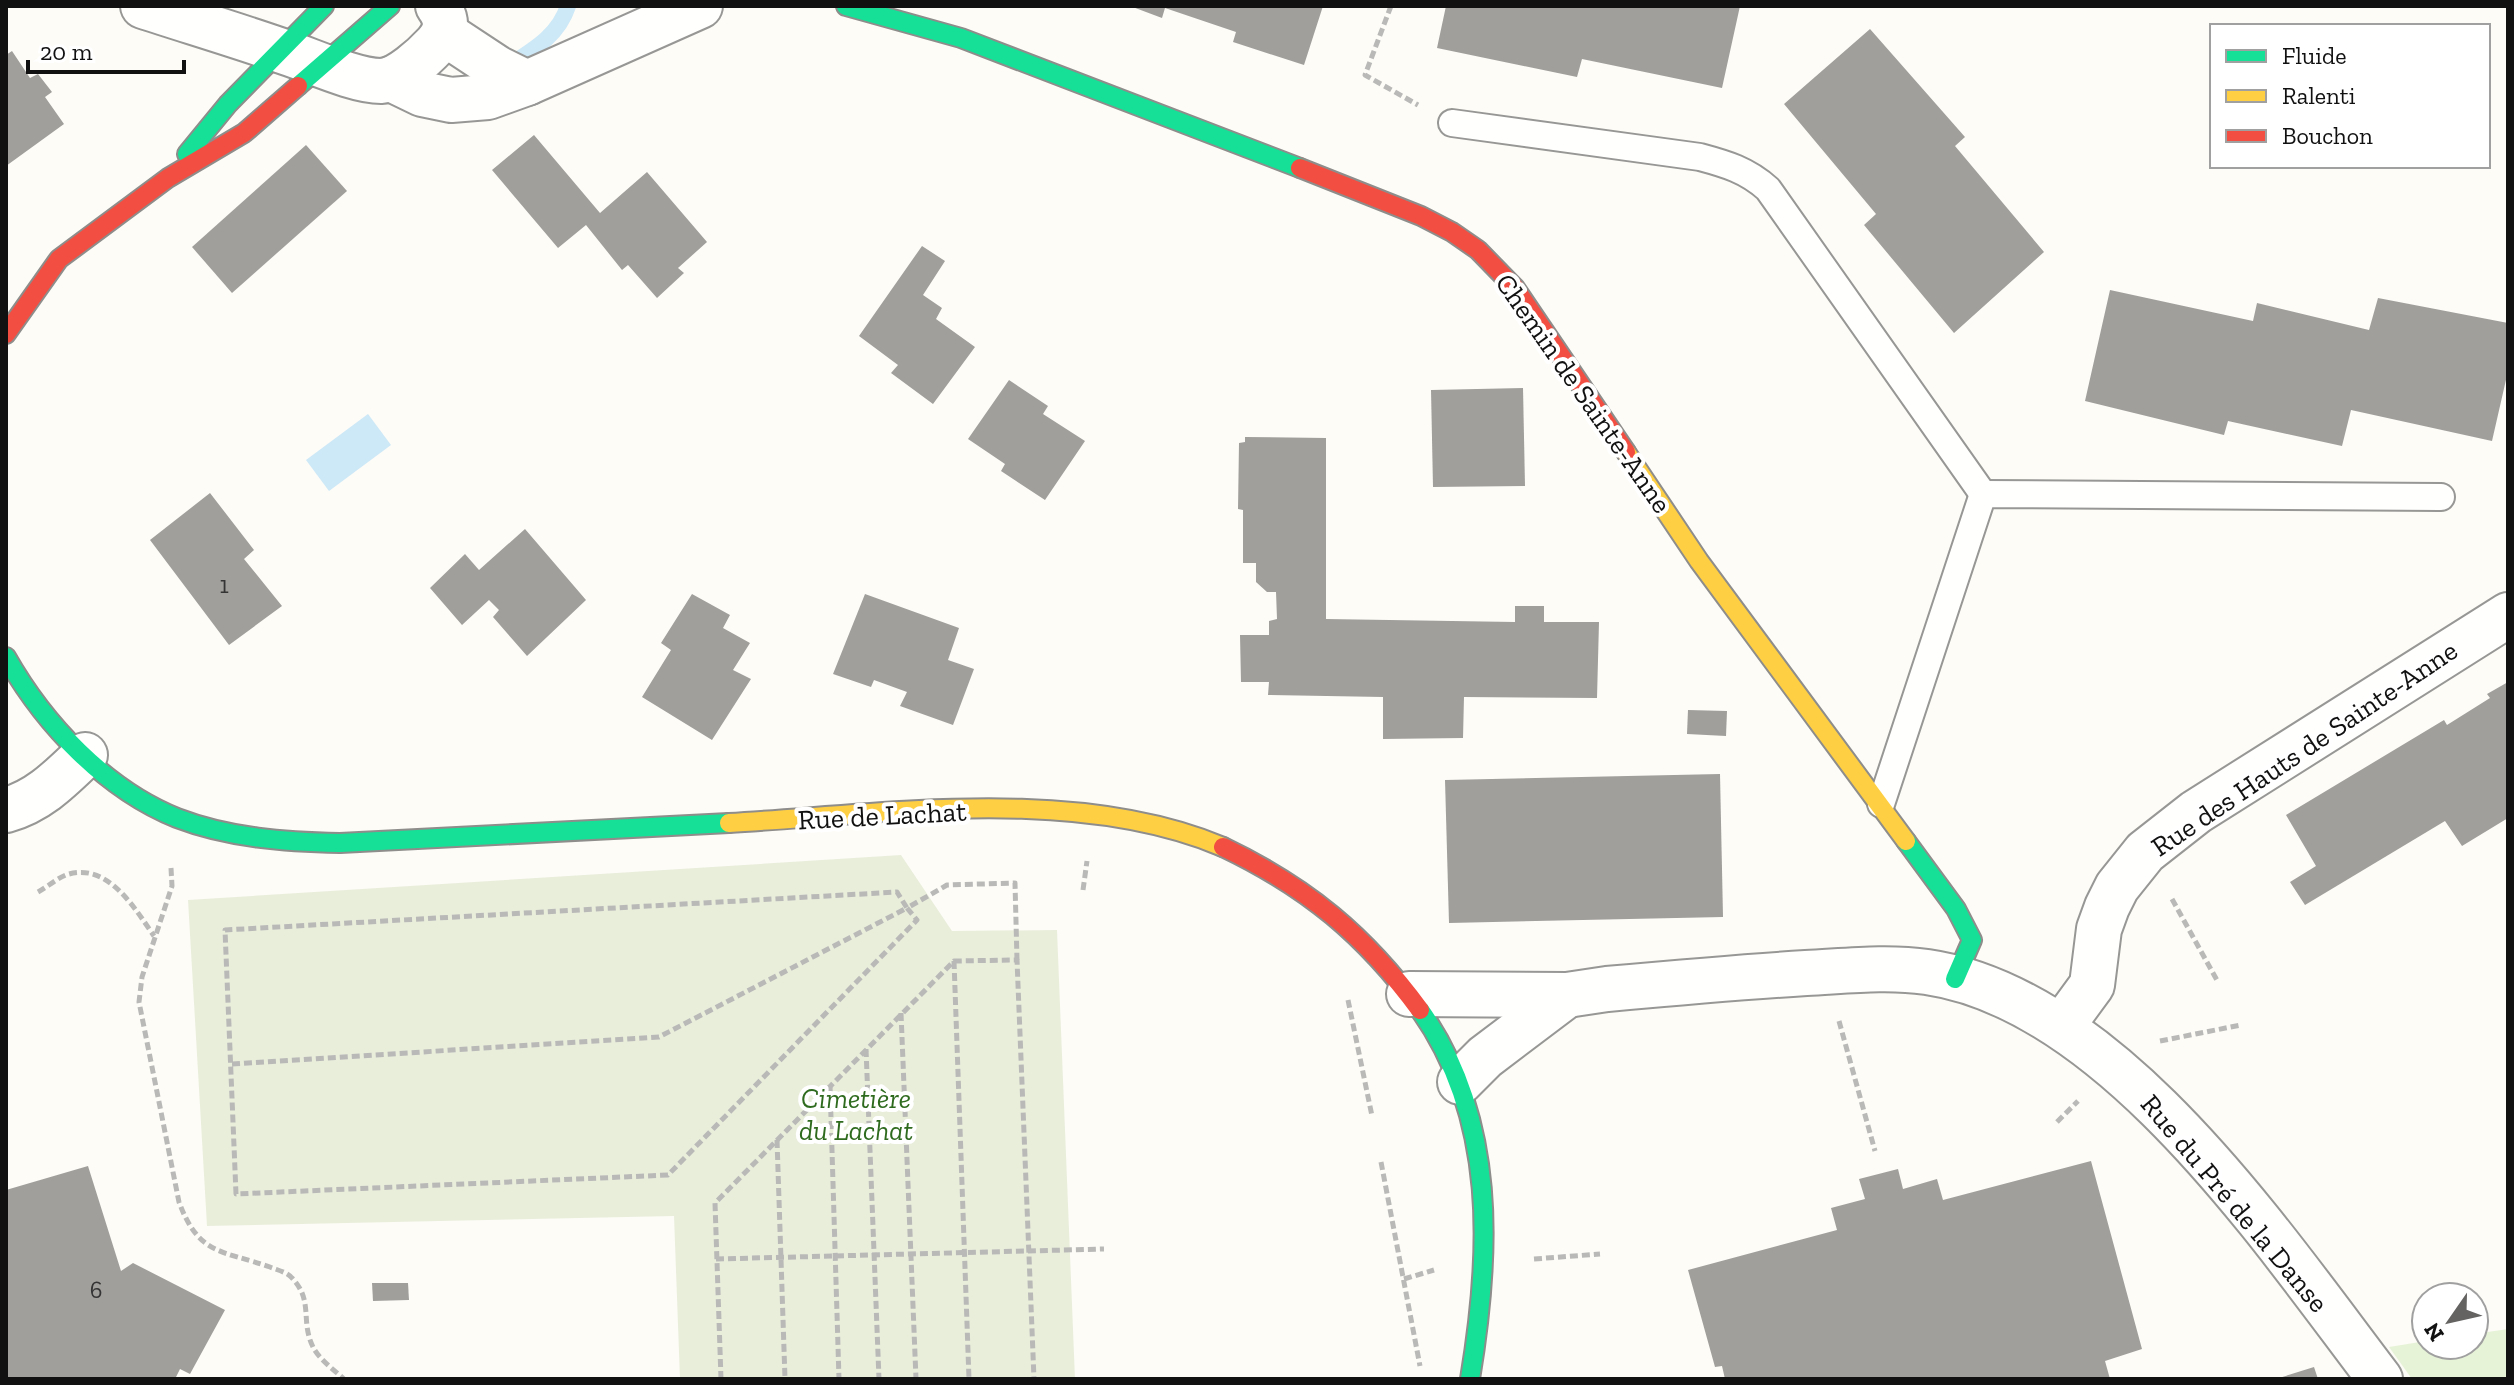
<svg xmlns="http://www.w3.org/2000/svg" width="2514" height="1385" font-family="'Zilla Slab',serif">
  <rect width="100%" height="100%" fill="#fdfcf7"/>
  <!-- green -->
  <polygon fill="#e7f3d7" points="2508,1329 2508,1379 2412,1379 2389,1347 2426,1341 2426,1345 2474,1345 2474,1334"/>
  <!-- cemetery -->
  <polygon fill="#e9eedb" points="901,855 952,931 1057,930 1075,1379 680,1379 674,1216 207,1226 188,900"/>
  <!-- water -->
  <polygon fill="#cde8f7" points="368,414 391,445 329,491 306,460"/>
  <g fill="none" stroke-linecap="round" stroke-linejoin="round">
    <!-- stream -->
    <path stroke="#cde8f7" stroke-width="16" d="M505,68C531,51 558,37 568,6"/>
  </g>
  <!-- building -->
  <g fill="#a19f9c">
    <polygon points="1130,6 1323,6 1304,65 1233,42 1236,32 1165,8 1162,18"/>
    <polygon points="1446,6 1740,6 1722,88 1582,59 1577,77 1437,48"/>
    <polygon points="1870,29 1965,137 1955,146 2044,252 1954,333 1864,225 1876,214 1784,104"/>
    <polygon points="12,51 30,78 38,74 52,92 45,97 64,124 6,166 6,55"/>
    <polygon points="534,135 600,213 647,172 707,242 678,268 684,273 657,298 628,265 622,270 586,225 558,248 492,170"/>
    <polygon points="306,145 347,191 232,293 192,247"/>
    <polygon points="922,246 945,261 923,295 942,308 936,319 975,347 933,404 891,373 898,365 859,336"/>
    <polygon points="2110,290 2253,321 2257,303 2369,330 2378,298 2508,323 2508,371 2492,441 2351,410 2342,446 2228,421 2224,435 2085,401"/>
    <polygon points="1009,380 1048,406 1043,414 1085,441 1045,500 1001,471 1005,464 968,439"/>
    <polygon points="1523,388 1525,486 1433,487 1431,390"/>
    <polygon points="1245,437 1326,438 1326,619 1515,622 1515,606 1544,606 1544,622 1599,622 1597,698 1464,697 1463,738 1383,739 1383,697 1268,695 1269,682 1241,682 1240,635 1269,635 1269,621 1277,619 1276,592 1267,592 1256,582 1256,563 1243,563 1243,510 1238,509 1239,443 1245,442"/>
    <polygon points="210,493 254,550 244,559 282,606 229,645 150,540"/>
    <polygon points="525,529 586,600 527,656 493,617 499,610 489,600 462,625 430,588 465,554 479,570"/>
    <polygon points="692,594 730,615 723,628 750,643 733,670 751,679 712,740 642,697 671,650 661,643"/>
    <polygon points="865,594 959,628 948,660 974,669 953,725 900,706 907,692 874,680 871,687 833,674"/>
    <polygon points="2508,682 2508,818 2462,846 2445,821 2305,905 2290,882 2316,866 2286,815 2444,720 2447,725 2490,698 2487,694"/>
    <polygon points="1688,710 1727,711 1726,736 1687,734"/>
    <polygon points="1720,774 1723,917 1449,923 1445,780"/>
    <polygon points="2091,1161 2142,1349 2105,1361 2110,1379 1725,1379 1722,1366 1715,1367 1688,1270 1837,1230 1831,1208 1865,1199 1859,1179 1898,1169 1903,1189 1937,1179 1943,1200"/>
    <polygon points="88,1166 121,1271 133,1263 225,1310 190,1374 180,1369 175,1379 6,1379 6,1190"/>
    <polygon points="372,1283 408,1283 409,1300 373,1301"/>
    <polygon points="2314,1367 2318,1379 2279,1379 2279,1378"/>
  </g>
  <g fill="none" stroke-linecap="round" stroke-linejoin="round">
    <defs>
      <g id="lane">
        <path d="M1452,123L1700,157C1726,164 1747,170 1768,189L1983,494"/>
        <polyline points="1881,804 1983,494 2441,497"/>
      </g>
      <g id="street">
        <path d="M143,6C189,21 236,35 282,51C308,59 354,81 381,81C399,80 424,57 436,44C447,31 448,20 438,6"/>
        <polyline points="444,33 497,68 527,83"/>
        <polyline points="391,79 422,94 451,100 488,97 527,83 700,6"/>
        <path d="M6,810C39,801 61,778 85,755"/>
        <path d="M1409,994L1567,995L1607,989C1673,983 1740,977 1806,973C1846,971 1887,966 1927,972C2113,999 2273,1239 2380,1379"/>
        <polyline points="2062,1026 2092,985 2099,929 2107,907 2117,887 2145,852 2196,812 2508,615"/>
        <polyline points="1460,1082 1485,1057 1567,995"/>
      </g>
      <g id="fast">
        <polyline points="846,6 961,38 1300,168"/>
        <polyline points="298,86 390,6"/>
        <polyline points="187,154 228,104 324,6"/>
        <path d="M6,657C44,724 105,789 177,818C229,838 286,842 340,843L729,823"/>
        <polyline points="1906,841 1956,909 1972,940 1955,979"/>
        <path d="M1420,1010C1497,1119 1491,1253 1470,1379"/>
      </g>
      <g id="slow">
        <polyline points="1626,452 1699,561 1906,841"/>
        <path d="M729,823C885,814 1076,785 1223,847"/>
      </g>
      <g id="jam">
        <polyline points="1300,168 1421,216 1452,232 1478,250 1515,288 1626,452"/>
        <polyline points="6,334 59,259 168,178 244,133 298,86"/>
        <path d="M1223,847C1307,887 1365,935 1420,1010"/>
      </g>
    </defs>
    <!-- lane casing -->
    <use href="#lane" stroke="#979795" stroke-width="30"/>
    <!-- street casing -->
    <use href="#street" stroke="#979795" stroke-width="48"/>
    <!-- fast casing -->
    <use href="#fast" stroke="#8e8d8b" stroke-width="22"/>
    <!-- slow casing -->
    <use href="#slow" stroke="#8e8d8b" stroke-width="22"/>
    <!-- jam casing -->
    <use href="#jam" stroke="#8e8d8b" stroke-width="22"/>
    <!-- path -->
    <g stroke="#b9b9b8" stroke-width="5" stroke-dasharray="8 4" stroke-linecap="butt">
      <polyline points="1391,6 1365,75 1418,105"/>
      <path d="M171,868L172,886L142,977L139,1002L179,1202C199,1256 222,1250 270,1267C277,1270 287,1272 292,1278C314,1301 300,1321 313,1347C319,1359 334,1370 344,1379"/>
      <polyline points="1083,890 1087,861"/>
      <path d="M38,892C47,887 56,879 66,875C107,861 134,907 154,936"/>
      <polyline points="2172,899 2218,982"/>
      <polyline points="954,961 969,1379"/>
      <polyline points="1348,1000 1372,1116"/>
      <polyline points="901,1013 916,1379"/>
      <polyline points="1839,1021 1875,1151"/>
      <polyline points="2160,1041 2241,1025"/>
      <polyline points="866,1049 879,1379"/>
      <polyline points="232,1064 659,1037 907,908 897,892 225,930 236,1194 668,1175 917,920 907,908 947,885 1015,883 1017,960"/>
      <polyline points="830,1085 839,1379"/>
      <polyline points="2057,1122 2078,1101"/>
      <polyline points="777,1140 785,1379"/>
      <polyline points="1381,1162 1420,1366"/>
      <polyline points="716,1259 1104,1249"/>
      <polyline points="1534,1259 1600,1254"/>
      <polyline points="1404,1279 1434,1270"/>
      <polyline points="721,1379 715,1203 954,961 1017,960 1034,1379"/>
    </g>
    <!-- lane -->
    <use href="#lane" stroke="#fffffe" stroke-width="26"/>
    <!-- street -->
    <use href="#street" stroke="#fffffe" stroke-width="44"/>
    <!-- fast -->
    <use href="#fast" stroke="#16e098" stroke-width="18"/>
    <!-- slow -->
    <use href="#slow" stroke="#ffcf43" stroke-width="18"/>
    <!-- jam -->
    <use href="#jam" stroke="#f24e42" stroke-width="18"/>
  </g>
  <g text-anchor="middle" stroke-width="8" stroke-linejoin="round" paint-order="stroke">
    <!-- number labels -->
    <g font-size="24" fill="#353434">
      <text x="224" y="593">1</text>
      <text x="96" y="1298">6</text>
    </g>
    <!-- street labels -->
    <g font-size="28" fill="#111" stroke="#fff">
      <text transform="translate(1584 393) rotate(55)" y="10">Chemin de Sainte-Anne</text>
      <text transform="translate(2304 748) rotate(-34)" y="10">Rue des Hauts de Sainte-Anne</text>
      <text transform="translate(882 815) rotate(-3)" y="10">Rue de Lachat</text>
      <text transform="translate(2235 1203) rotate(50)" y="10">Rue du Pré de la Danse</text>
    </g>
    <!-- park labels -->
    <g font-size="28" font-style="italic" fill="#2f6b1f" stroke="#fff">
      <text x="856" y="1108">Cimetière<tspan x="856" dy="32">du Lachat</tspan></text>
    </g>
  </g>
  <!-- border -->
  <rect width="2514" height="1385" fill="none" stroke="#111111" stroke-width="16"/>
  <!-- legend -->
  <rect x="2210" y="24" width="280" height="144" fill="#ffffff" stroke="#a0a0a0" stroke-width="2"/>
  <rect x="2226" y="50" width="40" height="12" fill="#16e098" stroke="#a0a0a0" stroke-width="2"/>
  <text x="2282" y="64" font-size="24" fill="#111111">Fluide</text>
  <rect x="2226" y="90" width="40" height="12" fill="#ffcf43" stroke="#a0a0a0" stroke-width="2"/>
  <text x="2282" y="104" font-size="24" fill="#111111">Ralenti</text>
  <rect x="2226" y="130" width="40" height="12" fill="#f24e42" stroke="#a0a0a0" stroke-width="2"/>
  <text x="2282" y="144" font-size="24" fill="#111111">Bouchon</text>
  <!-- north arrow -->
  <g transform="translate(2450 1321) rotate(236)"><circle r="38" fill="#ffffff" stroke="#a0a0a0" stroke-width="2"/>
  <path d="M0-6L14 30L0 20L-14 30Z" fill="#646362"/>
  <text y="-12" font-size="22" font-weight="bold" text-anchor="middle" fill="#111111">N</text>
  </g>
  <!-- scale -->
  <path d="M28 60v12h156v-12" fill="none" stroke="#111111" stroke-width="4"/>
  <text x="40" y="60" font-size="24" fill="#111111" stroke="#ffffff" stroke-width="6" paint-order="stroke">20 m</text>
</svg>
